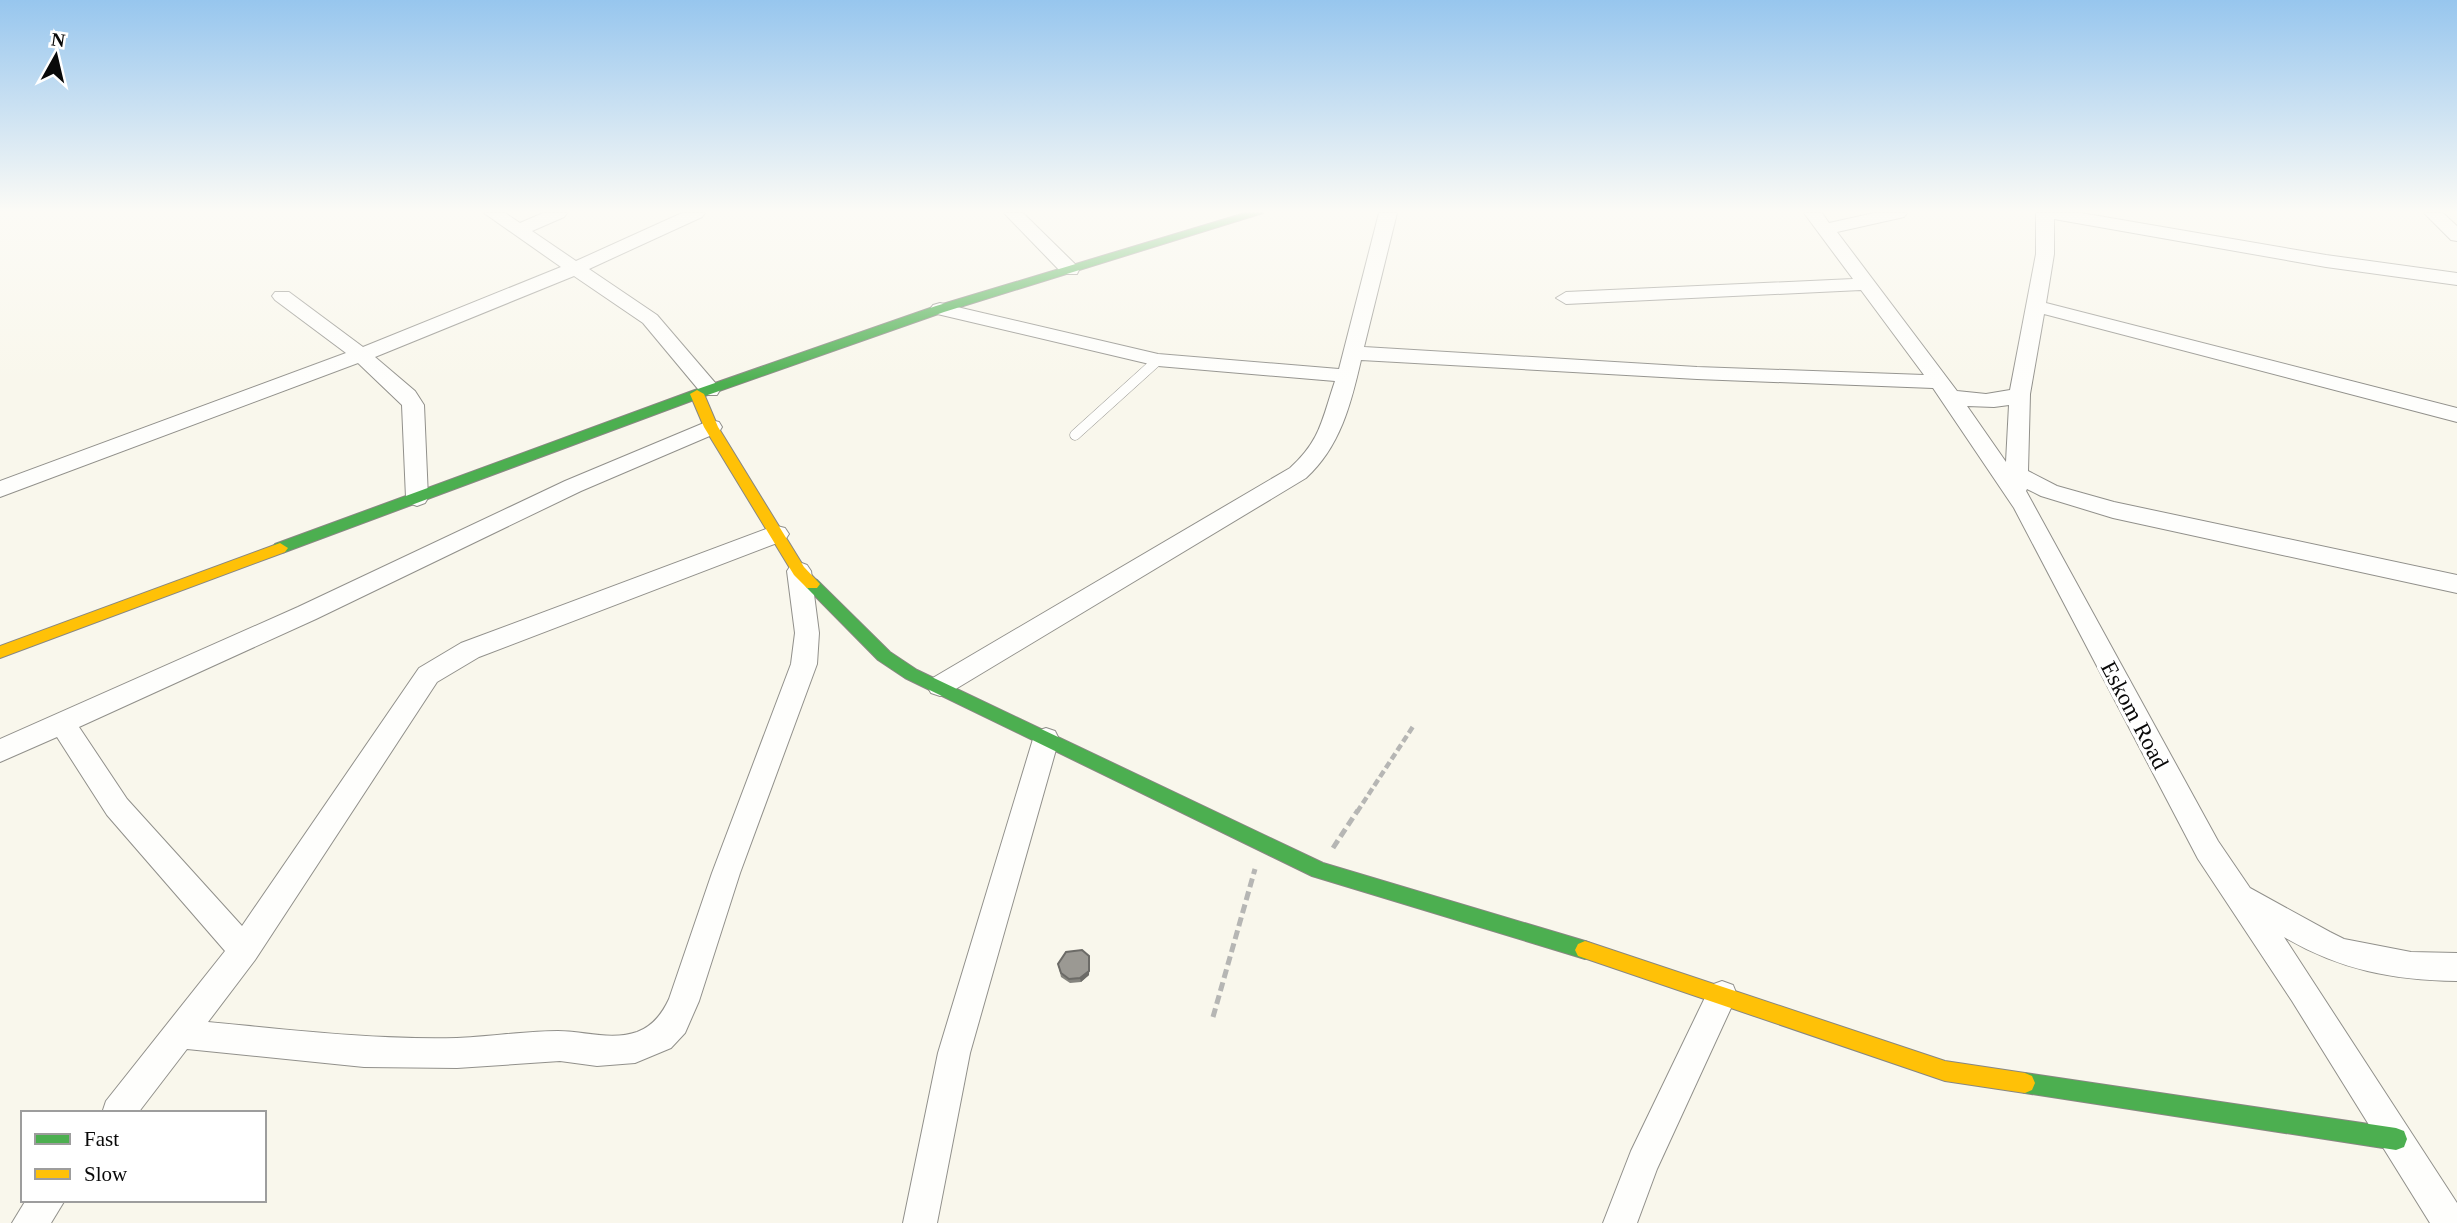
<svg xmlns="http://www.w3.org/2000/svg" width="2457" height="1223" font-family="Georgia,serif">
  <rect width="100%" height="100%" fill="#f9f7ec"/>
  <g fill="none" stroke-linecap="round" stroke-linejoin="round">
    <defs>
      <polyline id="lane" points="1075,435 1158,360"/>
      <g id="street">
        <polygon points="484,213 505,213 520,223 543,213 567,213 564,217 532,231 576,261 682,213 705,213 702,217 589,269 657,315 717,385 720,390 717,395 703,395 643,323 574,276 375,357 415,391 424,405 428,498 425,503 417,506 409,503 406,498 402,405 358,363 0,497 0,481 346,353 275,300 272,296 275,292 289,292 363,347 561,267"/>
        <polygon points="1004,213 1023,213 1077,266 1079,270 1077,274 1063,274"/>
        <path d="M1379,213H1397L1364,347L1697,367L1924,375L1861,290L1566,304L1556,298L1566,292L1853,279L1804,213H1822L1829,223L1874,213H1907L1904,217L1837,232L1957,391L1986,394L2010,390L2036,254V213H2081L2326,255L2457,273V285L2326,267L2054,219V254L2046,303L2457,408V422L2044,314L2030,394L2028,471L2057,486L2114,502L2457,575V593L2113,518L2041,496L2027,489L2026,491L2218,841L2250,888L2330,932L2344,939L2411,952L2457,953V981C2393,980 2340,970 2284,937L2457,1203V1223H2430L2292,1001L2198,859L2014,508L1933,388L1697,379L1361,360C1351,404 1340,447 1306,478L949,693L940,696L931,693L927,686L931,679L1290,468C1321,440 1322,419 1335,381L1158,366L933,313L930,309L933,305L940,303L1158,354L1339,369ZM2009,405L2006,462L1967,406L1994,407Z"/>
        <polygon points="2424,213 2443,213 2457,226 2457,241 2451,240"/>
        <path d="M711,420L719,422L722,427L719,432L581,491L316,619L79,727L127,799L242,926L419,668L461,643L769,528L777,526L785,528L789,534L785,540L479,657L437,682L255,960L208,1022C291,1030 373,1040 457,1038C490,1037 524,1031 558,1031C584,1031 611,1041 637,1032C653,1026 662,1014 669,999L712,873L791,664L795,633L787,571L791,565L799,562L807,565L811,571L819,633L817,664L740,873L699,1001L685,1033L671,1048L635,1063L597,1066L560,1061L457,1068L364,1067L187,1049L138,1113H102L106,1101L225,951L107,815L57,737L0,762V739L298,607L565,481Z"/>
        <polygon points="1046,728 1055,731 1059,739 970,1053 937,1223 903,1223 938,1053 1033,739 1037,731"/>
        <polygon points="1722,981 1733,985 1737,995 1657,1169 1637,1223 1603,1223 1631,1151 1711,985"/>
        <polygon points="26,1200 65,1200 51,1223 12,1223"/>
      </g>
      <g id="fast">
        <polygon points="1245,213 1263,213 944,312 702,397 285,552 280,553 272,548 275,544 692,391 936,306"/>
        <polygon points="812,578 817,580 890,652 917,670 1323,863 1585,941 1592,944 1595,950 1592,956 1585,959 1312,876 905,678 878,660 807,588 804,584"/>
        <polygon points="2025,1073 2396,1128 2404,1131 2407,1139 2404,1147 2396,1150 2025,1093 2018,1090 2015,1083 2018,1076"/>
      </g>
      <g id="slow">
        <polygon points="697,390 704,394 718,427 804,567 820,584 817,588 807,588 794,575 704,427 690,394"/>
        <polygon points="280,543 288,548 285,552 0,658 0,646"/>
        <polygon points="1585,941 1945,1061 2025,1073 2032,1076 2035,1083 2032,1090 2025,1093 1945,1081 1578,956 1575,950 1578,944"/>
      </g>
    </defs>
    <!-- lane casing -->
    <use href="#lane" stroke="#91908b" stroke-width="11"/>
    <!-- street casing -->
    <use href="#street" stroke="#91908b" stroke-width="2"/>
    <!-- fast casing -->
    <use href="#fast" stroke="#888782" stroke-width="2"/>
    <!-- slow casing -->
    <use href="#slow" stroke="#888782" stroke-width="2"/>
    <!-- path-far1 -->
    <polyline stroke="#b6b6b4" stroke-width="4.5" stroke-dasharray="7 3.5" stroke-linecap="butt" points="1357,812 1414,725"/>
    <!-- path -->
    <g stroke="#b6b6b4" stroke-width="5" stroke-dasharray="9 4.5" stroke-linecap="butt">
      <polyline points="1333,848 1358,810"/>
      <polyline points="1213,1017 1255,869"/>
    </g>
    <!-- lane -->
    <use href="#lane" stroke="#fefefc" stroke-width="10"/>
    <!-- street -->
    <use href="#street" fill="#fefefc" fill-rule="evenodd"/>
    <!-- fast -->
    <use href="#fast" fill="#4caf50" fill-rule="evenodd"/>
    <!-- slow -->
    <use href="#slow" fill="#ffc107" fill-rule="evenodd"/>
  </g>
  <!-- wall -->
  <polygon fill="#85847e" points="1090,961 1089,975 1081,982 1070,983 1061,977 1058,964"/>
  <!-- shaded-wall -->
  <polygon fill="#6c6b67" points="1089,956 1089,975 1081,982 1080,978"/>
  <!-- building -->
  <polygon fill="#9b9993" stroke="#6c6b67" stroke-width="2" points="1082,950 1089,956 1089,971 1080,978 1069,979 1061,973 1058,964 1066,952"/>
  <!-- sky -->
  <linearGradient id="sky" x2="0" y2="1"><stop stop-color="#97c6ee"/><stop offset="0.55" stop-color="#fcfbf6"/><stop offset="1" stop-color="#fcfbf6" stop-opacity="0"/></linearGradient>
  <rect width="2457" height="384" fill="url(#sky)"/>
  <g text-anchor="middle" stroke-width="7" stroke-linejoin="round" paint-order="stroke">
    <!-- street labels -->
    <g font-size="23" fill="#090909" stroke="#fff">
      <text transform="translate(2135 715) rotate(62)" y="8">Eskom Road</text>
    </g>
  </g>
  <!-- legend -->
  <rect x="21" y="1111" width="245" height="91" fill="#ffffff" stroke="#9d9d9d" stroke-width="2"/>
  <rect x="35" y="1134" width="35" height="10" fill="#4caf50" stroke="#9d9d9d" stroke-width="2"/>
  <text x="84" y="1146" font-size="21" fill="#090909">Fast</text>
  <rect x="35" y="1169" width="35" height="10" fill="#ffc107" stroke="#9d9d9d" stroke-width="2"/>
  <text x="84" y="1181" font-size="21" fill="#090909">Slow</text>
  <!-- north arrow -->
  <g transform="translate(56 56) rotate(8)" stroke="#ffffff" stroke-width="5" paint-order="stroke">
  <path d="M0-5L12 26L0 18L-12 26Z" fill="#090909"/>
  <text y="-10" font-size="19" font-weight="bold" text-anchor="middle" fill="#090909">N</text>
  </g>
</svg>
